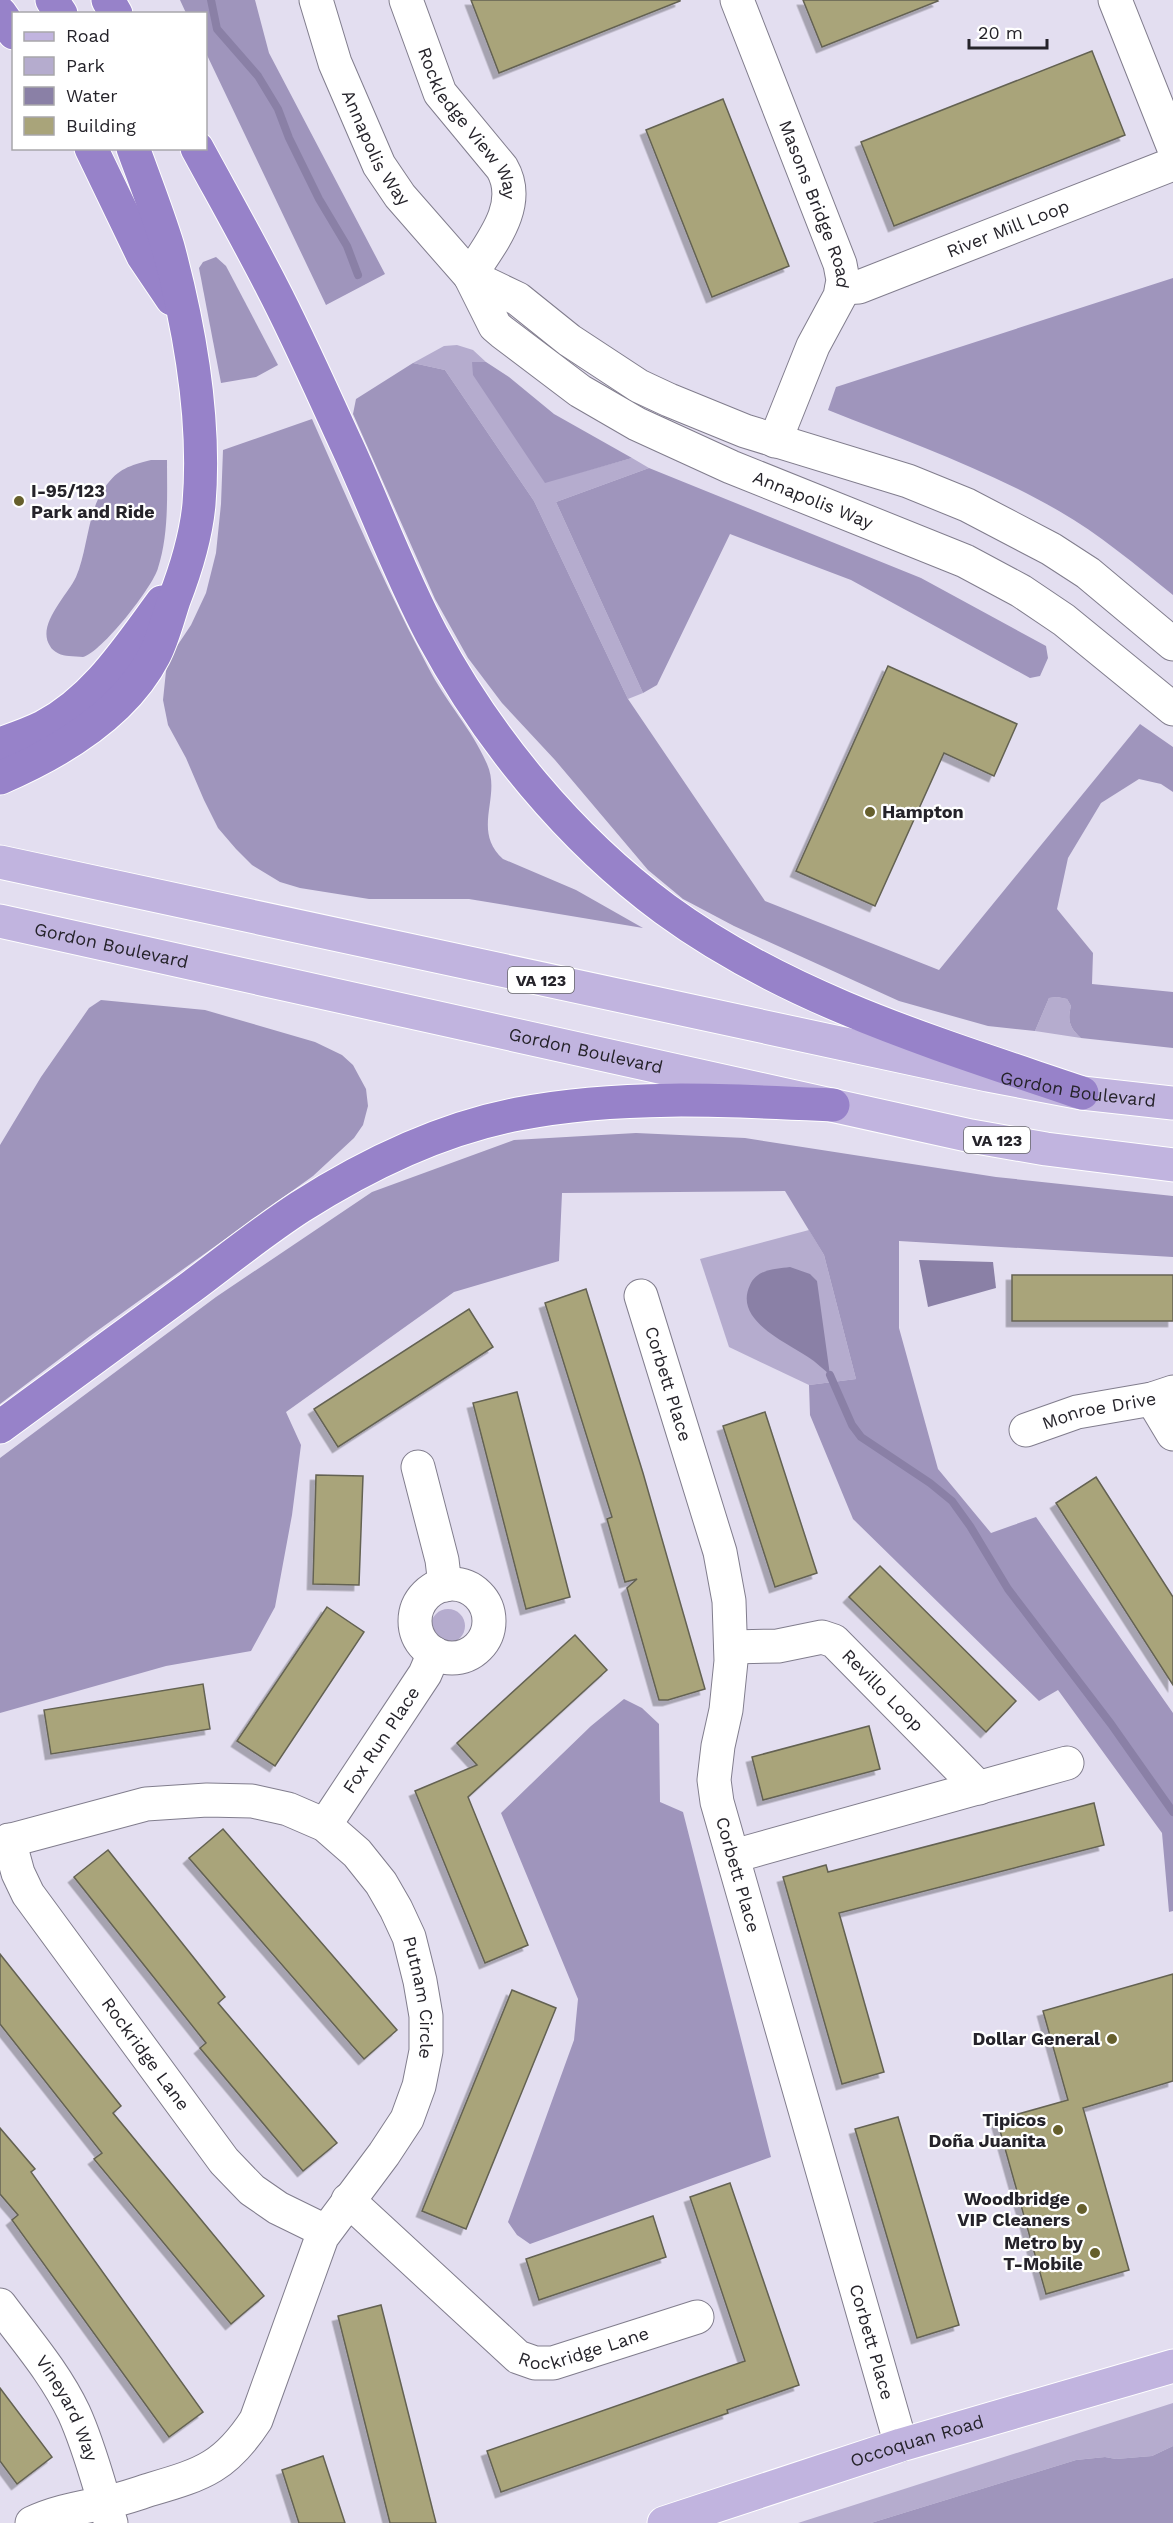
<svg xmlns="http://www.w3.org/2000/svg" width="1173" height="2523" font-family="'Work Sans',sans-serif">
  <defs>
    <filter id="shadow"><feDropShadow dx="-5.5" dy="5.5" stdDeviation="0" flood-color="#0004"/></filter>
  </defs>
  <rect width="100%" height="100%" fill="#e3def0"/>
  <!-- green -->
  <g fill="#b5acce">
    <polygon points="457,345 473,350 486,362 472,362 545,482 632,458 649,468 556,502 643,693 628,699 534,501 445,370 413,363 444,346"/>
    <path d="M1057,997L1067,999L1071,1006C1067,1021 1070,1028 1081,1038L1035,1031L1049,998Z"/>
    <polygon points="809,1230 824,1255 856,1379 809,1385 729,1347 700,1259"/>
    <circle cx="448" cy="1626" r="17"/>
    <polygon points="1173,2403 1173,2446 1152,2456 1116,2459 1105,2457 1076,2460 871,2523 798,2523"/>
  </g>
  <!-- forest -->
  <g fill="#9f95bc">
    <polygon points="180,0 255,0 269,53 385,274 326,305 206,53 206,14 186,13"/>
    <polygon points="216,257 226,266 278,365 256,377 221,383 199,268 203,262"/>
    <path d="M1173,278V595C1136,565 1099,534 1059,511C986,469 906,441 828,410L836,387Z"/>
    <polygon points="472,362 486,362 509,377 554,414 632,458 545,483 473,375"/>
    <path d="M413,363L445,370L534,501L628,699L765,901L939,970L1140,724L1173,747V792L1161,784L1139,779L1101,803L1068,858L1057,909L1093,953L1092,984L1173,992V1048L1081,1038C1070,1028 1067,1021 1071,1006L1067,999L1057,997L1049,998L1035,1031L988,1026L899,1001L734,926L683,899L648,870L555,760L502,703L468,658L435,599L353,414L356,399Z"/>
    <path d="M312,419C349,503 385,586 428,667C445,701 472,729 487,764C502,797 471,830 503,859L576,890L643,928L469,899H369L300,888L280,882L252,865L236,849L218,828L204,800L186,758L168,725L163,700L166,671L171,655L191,625L206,593L216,553L221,504L223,450Z"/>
    <path d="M151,460H167C167,495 169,534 158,568C153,587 101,653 83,657C79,657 73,656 69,656C62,656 53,652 50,646C36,625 67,596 76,577C88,550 87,512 105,487C119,468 129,466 151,460Z"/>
    <polygon points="649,468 921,578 1046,646 1048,658 1040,676 1030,678 851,580 730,534 657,685 643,693 556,502"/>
    <polygon points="101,1000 205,1010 315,1042 342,1055 353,1065 366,1089 368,1106 363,1125 354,1138 313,1176 90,1336 0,1404 0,1145 41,1077 89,1008"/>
    <polygon points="636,1133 745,1138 996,1177 1173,1196 1173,1257 899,1241 899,1328 938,1469 991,1533 1036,1517 1173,1713 1173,1911 1169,1912 1162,1833 1058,1690 1039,1701 853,1519 810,1415 809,1385 856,1379 824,1255 785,1191 562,1193 559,1261 454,1292 286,1412 301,1445 292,1515 275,1607 251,1651 166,1666 0,1713 0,1458 216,1297 372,1192 514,1140"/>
    <polygon points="624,1699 642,1708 659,1724 660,1802 683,1812 771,2157 530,2244 517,2235 508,2222 574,2040 578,1999 501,1813 591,1726"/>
    <polygon points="1173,2446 1173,2523 871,2523 1076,2460 1105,2457 1116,2459 1152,2456"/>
  </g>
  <!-- water -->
  <g fill="#8a80a6">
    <polygon points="919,1260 993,1262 996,1288 928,1307"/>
    <path d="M790,1267L810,1274L817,1281L830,1375C823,1369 816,1362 808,1357C786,1342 733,1320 750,1285C757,1269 775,1269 790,1267Z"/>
  </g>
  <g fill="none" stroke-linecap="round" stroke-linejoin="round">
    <!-- stream -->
    <g stroke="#8a80a6" stroke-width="8">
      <polyline points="211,0 217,29 258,76 278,109 289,138 319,199 347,246 358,275"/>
      <polyline points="830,1375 852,1425 861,1437 930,1483 952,1501 970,1526 1008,1589 1111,1724 1173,1812"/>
    </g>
  </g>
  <!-- building -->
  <g fill="#a9a47a" stroke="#646252" stroke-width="1.5" filter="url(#shadow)">
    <polygon points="471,0 680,0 680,1 499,73"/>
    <polygon points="803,0 937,0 938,1 822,47"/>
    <polygon points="1092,51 1125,135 894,226 861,142"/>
    <polygon points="723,99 789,266 712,297 646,130"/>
    <polygon points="888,666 1017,724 994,776 944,753 875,906 796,871"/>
    <rect x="1012" y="1275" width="161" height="46"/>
    <polygon points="586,1289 643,1473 705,1689 668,1700 659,1700 627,1588 637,1579 625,1582 607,1519 612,1517 545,1303"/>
    <polygon points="469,1309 493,1347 338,1447 314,1409"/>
    <polygon points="517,1392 570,1597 526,1609 473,1403"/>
    <polygon points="765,1412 817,1573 775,1587 723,1426"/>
    <polygon points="316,1475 363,1476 359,1585 313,1584"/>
    <polygon points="1096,1477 1173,1597 1173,1685 1056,1503"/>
    <polygon points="880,1566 1016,1701 986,1732 849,1597"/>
    <polygon points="327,1607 364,1632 275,1766 237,1741"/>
    <polygon points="575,1635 607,1670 468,1797 528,1945 485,1963 415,1791 477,1765 457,1743"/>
    <polygon points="203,1684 210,1729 51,1754 44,1710"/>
    <polygon points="869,1726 880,1769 763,1800 752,1757"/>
    <polygon points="1094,1803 1104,1845 839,1913 884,2072 842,2084 783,1877 826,1865 828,1872"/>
    <polygon points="223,1829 397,2030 364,2059 189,1858"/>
    <polygon points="108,1850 225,1997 218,2003 337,2143 303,2171 200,2048 206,2043 74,1877"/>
    <polygon points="0,1954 121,2106 113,2113 264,2296 231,2324 94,2159 102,2153 0,2024"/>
    <polygon points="1173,1974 1173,2081 1083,2108 1129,2270 1046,2294 997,2120 1068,2100 1043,2011"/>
    <polygon points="512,1990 556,2008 466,2229 422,2211"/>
    <polygon points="898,2117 959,2325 917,2338 855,2129"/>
    <polygon points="0,2128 35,2169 31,2172 203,2412 169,2437 12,2220 18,2215 0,2194"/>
    <polygon points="730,2183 799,2385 727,2410 728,2413 501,2492 487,2451 745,2361 690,2197"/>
    <polygon points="653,2216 666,2257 539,2300 526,2259"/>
    <polygon points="381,2305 436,2523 390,2523 338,2316"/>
    <polygon points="0,2388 52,2457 17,2484 0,2461"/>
    <polygon points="323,2456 345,2523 299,2523 282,2470"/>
  </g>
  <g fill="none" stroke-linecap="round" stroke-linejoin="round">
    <defs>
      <g id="minor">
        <path id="s1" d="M316,0L335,63L379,165L400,196L470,276L495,326L502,332L580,391L637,424L731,467L965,561L1021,591L1064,620L1173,709"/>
        <path id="s2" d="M406,0L440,93L502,168C524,206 489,245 470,276"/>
        <path id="s3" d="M737,0L840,264L843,280L840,296L813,346L775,441"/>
        <polyline points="1115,0 1173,146"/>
        <polyline points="470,276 518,299 569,340 639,386 669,400 745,431 908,481 967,505 1051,549 1088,573 1173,644"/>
        <path id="s4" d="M842,288L859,287L1173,164"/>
        <path id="s5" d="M641,1296L720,1552L729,1601L731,1661L726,1710L718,1746L714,1780L717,1802L901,2445"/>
        <polyline points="1152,1399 1173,1434"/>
        <path id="s6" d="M1026,1430L1077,1412L1152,1399L1173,1392"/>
        <polyline points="418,1467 442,1560 445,1585"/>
        <circle cx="452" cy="1621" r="37"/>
        <path id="s7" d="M731,1647L778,1646L822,1637L834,1641L979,1788"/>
        <path id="s8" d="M325,1825L425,1674L434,1653"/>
        <path id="s9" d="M9,1840L18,1873L28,1894L224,2161L252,2190L278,2208L325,2231"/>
        <path id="s10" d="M0,1843L146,1804L207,1800L252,1801L288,1809L325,1825L357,1853L381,1883L396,1909L409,1937L420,1981L426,2016V2051L419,2086L407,2119L384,2154L322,2237L256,2420C226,2466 204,2474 152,2489C136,2494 120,2500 103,2503C79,2508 55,2512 32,2523"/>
        <polyline points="734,1856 1067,1763"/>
        <path id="s11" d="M348,2200L518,2357L535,2363H553L697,2317"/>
        <path id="s12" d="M0,2305C26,2340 55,2373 74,2413C90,2448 99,2486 111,2523"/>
      </g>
      <g id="major">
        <path id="s13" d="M0,862L988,1075L1082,1093L1173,1103"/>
        <path id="s14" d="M0,921L971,1136L1046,1149L1173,1165"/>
        <path id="s15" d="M664,2523L901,2445L1173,2366"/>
      </g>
      <g id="highway">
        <polyline points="52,0 61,14"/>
        <polyline points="108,0 116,14"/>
        <polyline points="0,13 14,33"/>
        <polyline points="91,148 143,256 172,299"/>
        <path d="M197,148C222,194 248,240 272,287C299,339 323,394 348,448C376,509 400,575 432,635C488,739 569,838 665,909C789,1000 938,1044 1082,1093"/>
        <path d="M0,744C14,739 29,734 43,727C95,700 128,648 162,602"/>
        <path d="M0,778C58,753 124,714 154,656C163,639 168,618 174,600C186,569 196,537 199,504C206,419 190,329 168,247C158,214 145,181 133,148"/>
        <path d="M0,1427C64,1380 128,1333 191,1287C227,1260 263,1231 300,1207C366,1165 440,1129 518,1114C621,1094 729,1100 833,1105"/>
      </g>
    </defs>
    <!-- minor casing -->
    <use href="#minor" stroke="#817d8d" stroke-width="35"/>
    <!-- major casing -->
    <use href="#major" stroke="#fff" stroke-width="35"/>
    <!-- highway casing -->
    <use href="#highway" stroke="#fff" stroke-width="35"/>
    <!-- minor -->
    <use href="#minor" stroke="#fff" stroke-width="33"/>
    <!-- major -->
    <use href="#major" stroke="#c1b4df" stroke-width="33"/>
    <!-- highway -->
    <use href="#highway" stroke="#9782c9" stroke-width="33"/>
  </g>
  <!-- markers -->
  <g fill="#665f2c" stroke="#fff" stroke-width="2">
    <circle cx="19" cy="501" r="6"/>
    <circle cx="870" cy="812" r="6"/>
    <circle cx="1112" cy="2039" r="6"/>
    <circle cx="1058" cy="2130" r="6"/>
    <circle cx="1082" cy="2209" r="6"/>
    <circle cx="1095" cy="2253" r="6"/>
  </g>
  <g text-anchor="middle" stroke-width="4.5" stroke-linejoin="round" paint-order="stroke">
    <!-- shield labels -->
    <g fill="#fff" stroke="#66656a" stroke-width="1.5">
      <rect x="508" y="967" width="66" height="26" rx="4.5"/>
      <rect x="964" y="1127" width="66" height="26" rx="4.5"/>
    </g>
    <g font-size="16" font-weight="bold" fill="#25232a">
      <text x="541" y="986">VA 123</text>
      <text x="997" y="1146">VA 123</text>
    </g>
    <!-- street labels -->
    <g font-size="18" fill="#25232a" stroke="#fff">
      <text dy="6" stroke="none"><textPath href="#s2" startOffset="140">Rockledge View Way</textPath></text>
      <text dy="6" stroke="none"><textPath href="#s1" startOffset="160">Annapolis Way</textPath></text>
      <text dy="6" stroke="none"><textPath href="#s3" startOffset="219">Masons Bridge Road</textPath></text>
      <text dy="6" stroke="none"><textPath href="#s4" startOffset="177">River Mill Loop</textPath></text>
      <text dy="6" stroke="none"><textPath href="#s1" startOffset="741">Annapolis Way</textPath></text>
      <text dy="6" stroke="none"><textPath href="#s14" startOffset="114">Gordon Boulevard</textPath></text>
      <text dy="6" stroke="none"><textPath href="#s14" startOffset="600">Gordon Boulevard</textPath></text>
      <text dy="6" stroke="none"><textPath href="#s13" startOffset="1102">Gordon Boulevard</textPath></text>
      <text dy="6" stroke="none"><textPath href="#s5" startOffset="92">Corbett Place</textPath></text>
      <text dy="6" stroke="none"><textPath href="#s6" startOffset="76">Monroe Drive</textPath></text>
      <text dy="6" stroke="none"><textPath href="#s7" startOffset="174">Revillo Loop</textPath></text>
      <text dy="6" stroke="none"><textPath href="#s8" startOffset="102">Fox Run Place</textPath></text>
      <text dy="6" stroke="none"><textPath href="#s5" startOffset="596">Corbett Place</textPath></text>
      <text dy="6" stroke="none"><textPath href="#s10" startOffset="538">Putnam Circle</textPath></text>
      <text dy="6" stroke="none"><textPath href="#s9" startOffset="256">Rockridge Lane</textPath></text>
      <text dy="6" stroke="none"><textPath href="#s11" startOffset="300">Rockridge Lane</textPath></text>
      <text dy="6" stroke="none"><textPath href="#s5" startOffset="1082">Corbett Place</textPath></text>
      <text dy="6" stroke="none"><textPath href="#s12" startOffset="124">Vineyard Way</textPath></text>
      <text dy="6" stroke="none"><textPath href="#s15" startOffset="266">Occoquan Road</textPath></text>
    </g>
    <!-- poi labels -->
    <g font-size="18" font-weight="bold" fill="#25232a" stroke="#fff" text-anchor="end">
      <text x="31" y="497" text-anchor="start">I-95/123<tspan x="31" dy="21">Park and Ride</tspan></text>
      <text x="882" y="818" text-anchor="start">Hampton</text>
      <text x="1100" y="2045">Dollar General</text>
      <text x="1046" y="2126">Tipicos<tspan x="1046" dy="21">Doña Juanita</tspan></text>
      <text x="1070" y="2205">Woodbridge<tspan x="1070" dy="21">VIP Cleaners</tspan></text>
      <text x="1083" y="2249">Metro by<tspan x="1083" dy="21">T-Mobile</tspan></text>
    </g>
  </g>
  <!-- legend -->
  <rect x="12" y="12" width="195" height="138" fill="#ffffff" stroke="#a8a7aa" stroke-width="1.5"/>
  <rect x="24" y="32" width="30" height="9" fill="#c1b4df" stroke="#a8a7aa" stroke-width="1.5"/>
  <text x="66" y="42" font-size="18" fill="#25232a">Road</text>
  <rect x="24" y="57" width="30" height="18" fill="#b5acce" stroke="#a8a7aa" stroke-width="1.5"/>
  <text x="66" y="72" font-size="18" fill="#25232a">Park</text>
  <rect x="24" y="87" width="30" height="18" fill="#8a80a6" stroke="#a8a7aa" stroke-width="1.5"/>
  <text x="66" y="102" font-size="18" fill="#25232a">Water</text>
  <rect x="24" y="117" width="30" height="18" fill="#a9a47a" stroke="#a8a7aa" stroke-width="1.5"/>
  <text x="66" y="132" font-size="18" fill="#25232a">Building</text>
  <!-- scale -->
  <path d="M969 39v9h78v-9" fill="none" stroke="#25232a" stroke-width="3"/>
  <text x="978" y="39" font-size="18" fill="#25232a" stroke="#ffffff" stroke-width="4.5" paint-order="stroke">20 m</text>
</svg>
